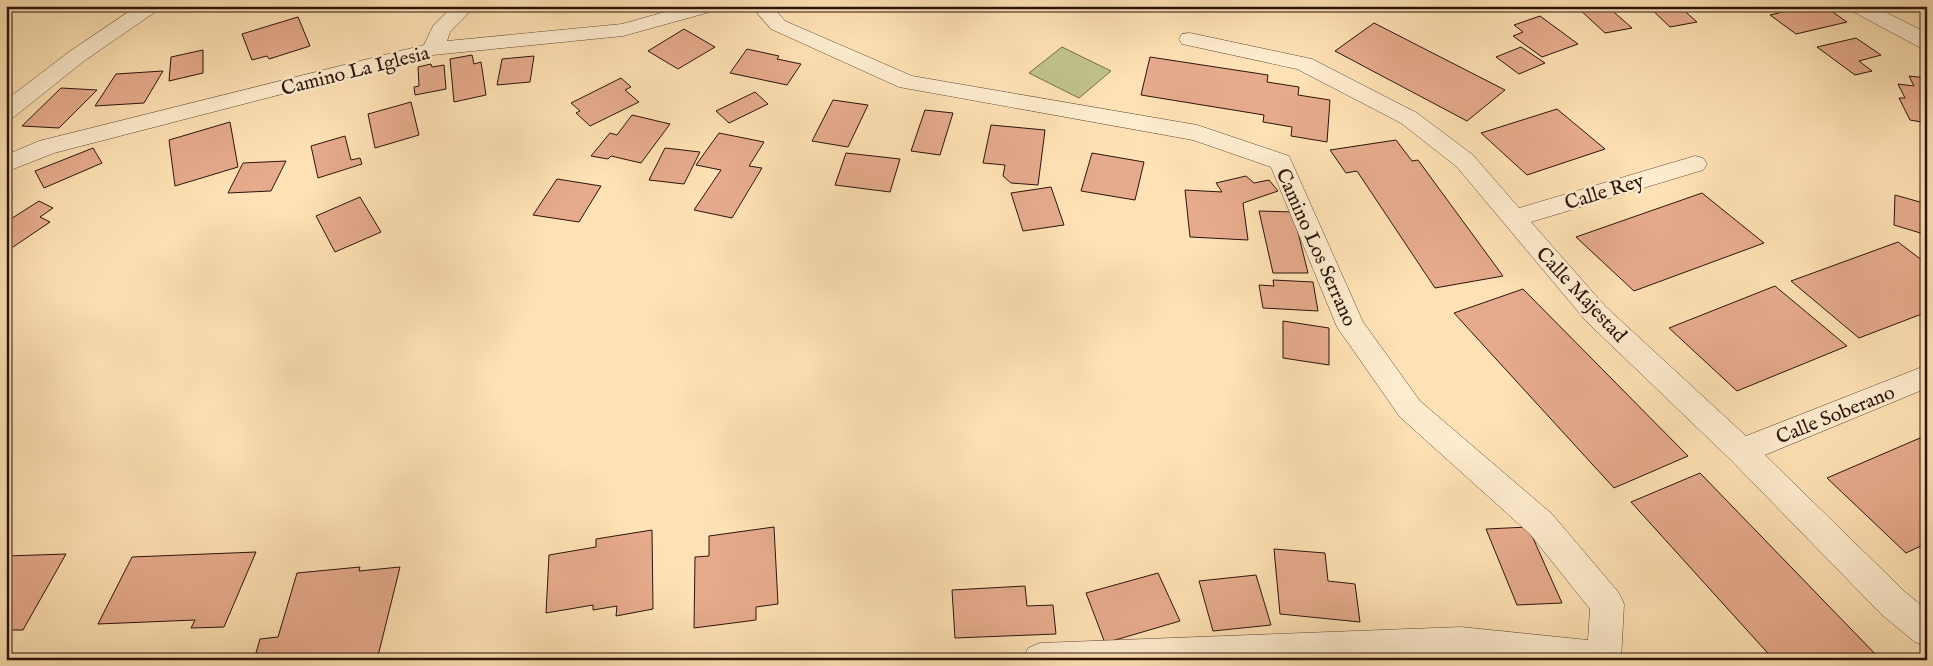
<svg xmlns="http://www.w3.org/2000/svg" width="1933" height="666" font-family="'IM FELL English',serif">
  <rect width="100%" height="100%" fill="#fee1b4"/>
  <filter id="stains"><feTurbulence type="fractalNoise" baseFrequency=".004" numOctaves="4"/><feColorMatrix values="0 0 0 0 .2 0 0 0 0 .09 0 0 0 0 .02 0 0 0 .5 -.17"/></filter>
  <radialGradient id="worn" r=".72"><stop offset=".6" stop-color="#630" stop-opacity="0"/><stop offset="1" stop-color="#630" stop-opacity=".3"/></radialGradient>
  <!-- green -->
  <polygon fill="#c1c28c" stroke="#766b4c" points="1062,47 1111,71 1079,98 1029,73"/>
  <!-- building -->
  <g fill="#e6ab8d" stroke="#2b140c">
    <polygon points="1596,6 1607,6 1632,28 1605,33 1579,9"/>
    <polygon points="1648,6 1679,6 1697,22 1670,27"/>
    <polygon points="1809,6 1824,6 1847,22 1796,34 1770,15"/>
    <polygon points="1540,16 1578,44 1542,57 1513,36 1523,32 1514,25"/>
    <polygon points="298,17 310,46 269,59 267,56 252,60 242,34"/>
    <polygon points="1374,23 1505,90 1467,121 1335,51"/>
    <polygon points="684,29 715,47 678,69 648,51"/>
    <polygon points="1856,38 1881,55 1859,61 1872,71 1855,75 1817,47"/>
    <polygon points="1521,47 1545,63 1519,74 1496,57"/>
    <polygon points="747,49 779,56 777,59 801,64 787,85 730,73"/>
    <polygon points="203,50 203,73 169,81 171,57"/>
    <polygon points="472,55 474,64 481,62 486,95 454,102 450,59"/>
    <polygon points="534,56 530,82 497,85 502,59"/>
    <polygon points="1150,57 1268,75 1267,82 1299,87 1298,95 1330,100 1327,142 1291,136 1292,127 1263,122 1264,115 1141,95"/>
    <polygon points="431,64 432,67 444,65 446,89 415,95 414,87 419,86 418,67"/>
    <polygon points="163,71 144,103 95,106 116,74"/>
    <polygon points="1909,76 1927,78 1927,123 1910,120 1899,98 1905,98 1898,84 1914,86"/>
    <polygon points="621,78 631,87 625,90 639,102 590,126 576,113 580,111 571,103"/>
    <polygon points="61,88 97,90 59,128 22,126"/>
    <polygon points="755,92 768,104 729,123 716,111"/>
    <polygon points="833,100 868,105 848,147 812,141"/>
    <polygon points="411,102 419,135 375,148 368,114"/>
    <polygon points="1557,109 1605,149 1527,175 1481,133"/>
    <polygon points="925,110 953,113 940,155 911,151"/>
    <polygon points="632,115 670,124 641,163 611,156 608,159 591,156 610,133 617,135"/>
    <polygon points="230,122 238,167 175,186 169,140"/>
    <polygon points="991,125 1045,130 1038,185 1011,183 1003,176 1005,165 983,163"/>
    <polygon points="719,133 764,142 749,166 762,168 732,218 694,210 721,170 696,165"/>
    <polygon points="345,136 351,160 360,158 362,164 318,178 311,146"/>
    <polygon points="1396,140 1412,161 1418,160 1503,276 1435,288 1357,171 1346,173 1330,150"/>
    <polygon points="93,148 102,163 44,188 35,171"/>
    <polygon points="665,148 700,152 684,184 649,180"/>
    <polygon points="846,153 900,159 890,192 835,185"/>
    <polygon points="1092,153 1144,162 1135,200 1081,191"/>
    <polygon points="286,161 271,191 228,193 243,163"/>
    <polygon points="1246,176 1254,183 1269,180 1278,191 1243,203 1248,240 1190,237 1185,190 1222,192 1216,183"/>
    <polygon points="557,179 601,186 579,222 533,215"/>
    <polygon points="1051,187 1064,225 1023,231 1011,193"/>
    <polygon points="1702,193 1764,243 1634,291 1576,237"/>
    <polygon points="12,194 10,217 6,218 6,195"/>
    <polygon points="1895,195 1927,204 1927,235 1894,225"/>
    <polygon points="360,197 381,232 335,252 316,216"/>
    <polygon points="39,201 53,208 40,217 50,222 13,247 6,243 6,222"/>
    <polygon points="1259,211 1293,212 1308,273 1273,273"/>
    <polygon points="1898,242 1927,264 1927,312 1859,338 1791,281"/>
    <polygon points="1273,280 1313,282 1318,311 1263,308 1259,285 1274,286"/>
    <polygon points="1775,286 1847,346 1737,391 1669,328"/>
    <polygon points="1523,289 1688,456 1614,488 1454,313"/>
    <polygon points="1283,321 1329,328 1329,365 1283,358"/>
    <polygon points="1927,435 1927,543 1906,553 1827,478"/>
    <polygon points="1700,473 1881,660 1774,660 1631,502"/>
    <polygon points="774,527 778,604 756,607 756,620 694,628 695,557 709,556 709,536"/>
    <polygon points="1528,527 1562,603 1517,605 1486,529"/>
    <polygon points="652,530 653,609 616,616 617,606 593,610 593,605 546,613 549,555 596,547 596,539"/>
    <polygon points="1274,549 1325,553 1328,581 1355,584 1360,622 1280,614"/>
    <polygon points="256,552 224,627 191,628 195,620 98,624 132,557"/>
    <polygon points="66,554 23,630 6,630 6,556"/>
    <polygon points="360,567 359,571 400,567 377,660 254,660 260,639 278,637 297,573"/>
    <polygon points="1158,573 1180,621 1105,643 1086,593"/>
    <polygon points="1256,575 1271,625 1213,631 1199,581"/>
    <polygon points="1025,586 1027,606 1053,605 1056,634 955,638 952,590"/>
  </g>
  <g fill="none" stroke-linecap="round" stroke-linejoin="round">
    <defs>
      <g id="street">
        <polygon points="137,6 161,6 158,10 84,61 14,117 6,119 6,100 69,52"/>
        <polygon points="453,6 475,6 450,32 447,41 622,24 686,6 720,6 717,10 623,36 433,55 54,153 6,172 6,155 39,141 424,45 433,26"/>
        <polygon points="751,6 772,6 785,21 912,76 1197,125 1289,156 1363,322 1420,401 1552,514 1619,593 1624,604 1621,660 1023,660 1028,648 1040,643 1461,627 1588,640 1590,609 1530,534 1400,417 1337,327 1271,167 1193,140 899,87 771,29"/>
        <polygon points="1847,6 1873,6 1927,33 1927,48 1919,47 1850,10"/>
        <polygon points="1190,33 1312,59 1417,113 1473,155 1519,208 1695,156 1703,158 1707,164 1703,170 1531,222 1606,307 1746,436 1927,365 1927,388 1765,455 1905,592 1927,610 1927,647 1915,642 1881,614 1731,460 1586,321 1457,167 1401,123 1297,69 1182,44 1179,39 1182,34"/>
      </g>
    </defs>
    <!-- street casing -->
    <use href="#street" stroke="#604736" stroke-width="1"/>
    <!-- street -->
    <use href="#street" fill="#feecce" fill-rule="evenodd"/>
  </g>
  <g text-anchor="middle" stroke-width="5" stroke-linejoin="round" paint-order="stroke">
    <!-- street labels -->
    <g font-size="20" fill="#2b140c" stroke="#feecce">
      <text transform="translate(355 70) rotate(-14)" y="7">Camino La Iglesia</text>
      <text transform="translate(1604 191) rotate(-17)" y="7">Calle Rey</text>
      <text transform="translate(1317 247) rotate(66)" y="7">Camino Los Serrano</text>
      <text transform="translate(1582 294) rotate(47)" y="7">Calle Majestad</text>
      <text transform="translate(1835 414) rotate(-22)" y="7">Calle Soberano</text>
    </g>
  </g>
  <!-- margin -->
  <rect width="1933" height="666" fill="none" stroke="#fee1b4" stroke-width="25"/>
  <rect x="8" y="8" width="1918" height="651" fill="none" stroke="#2b140c" stroke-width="2.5"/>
  <rect x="12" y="12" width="1908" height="641" fill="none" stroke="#2b140c"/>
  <rect width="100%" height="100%" filter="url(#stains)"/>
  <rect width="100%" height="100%" fill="url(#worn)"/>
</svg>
